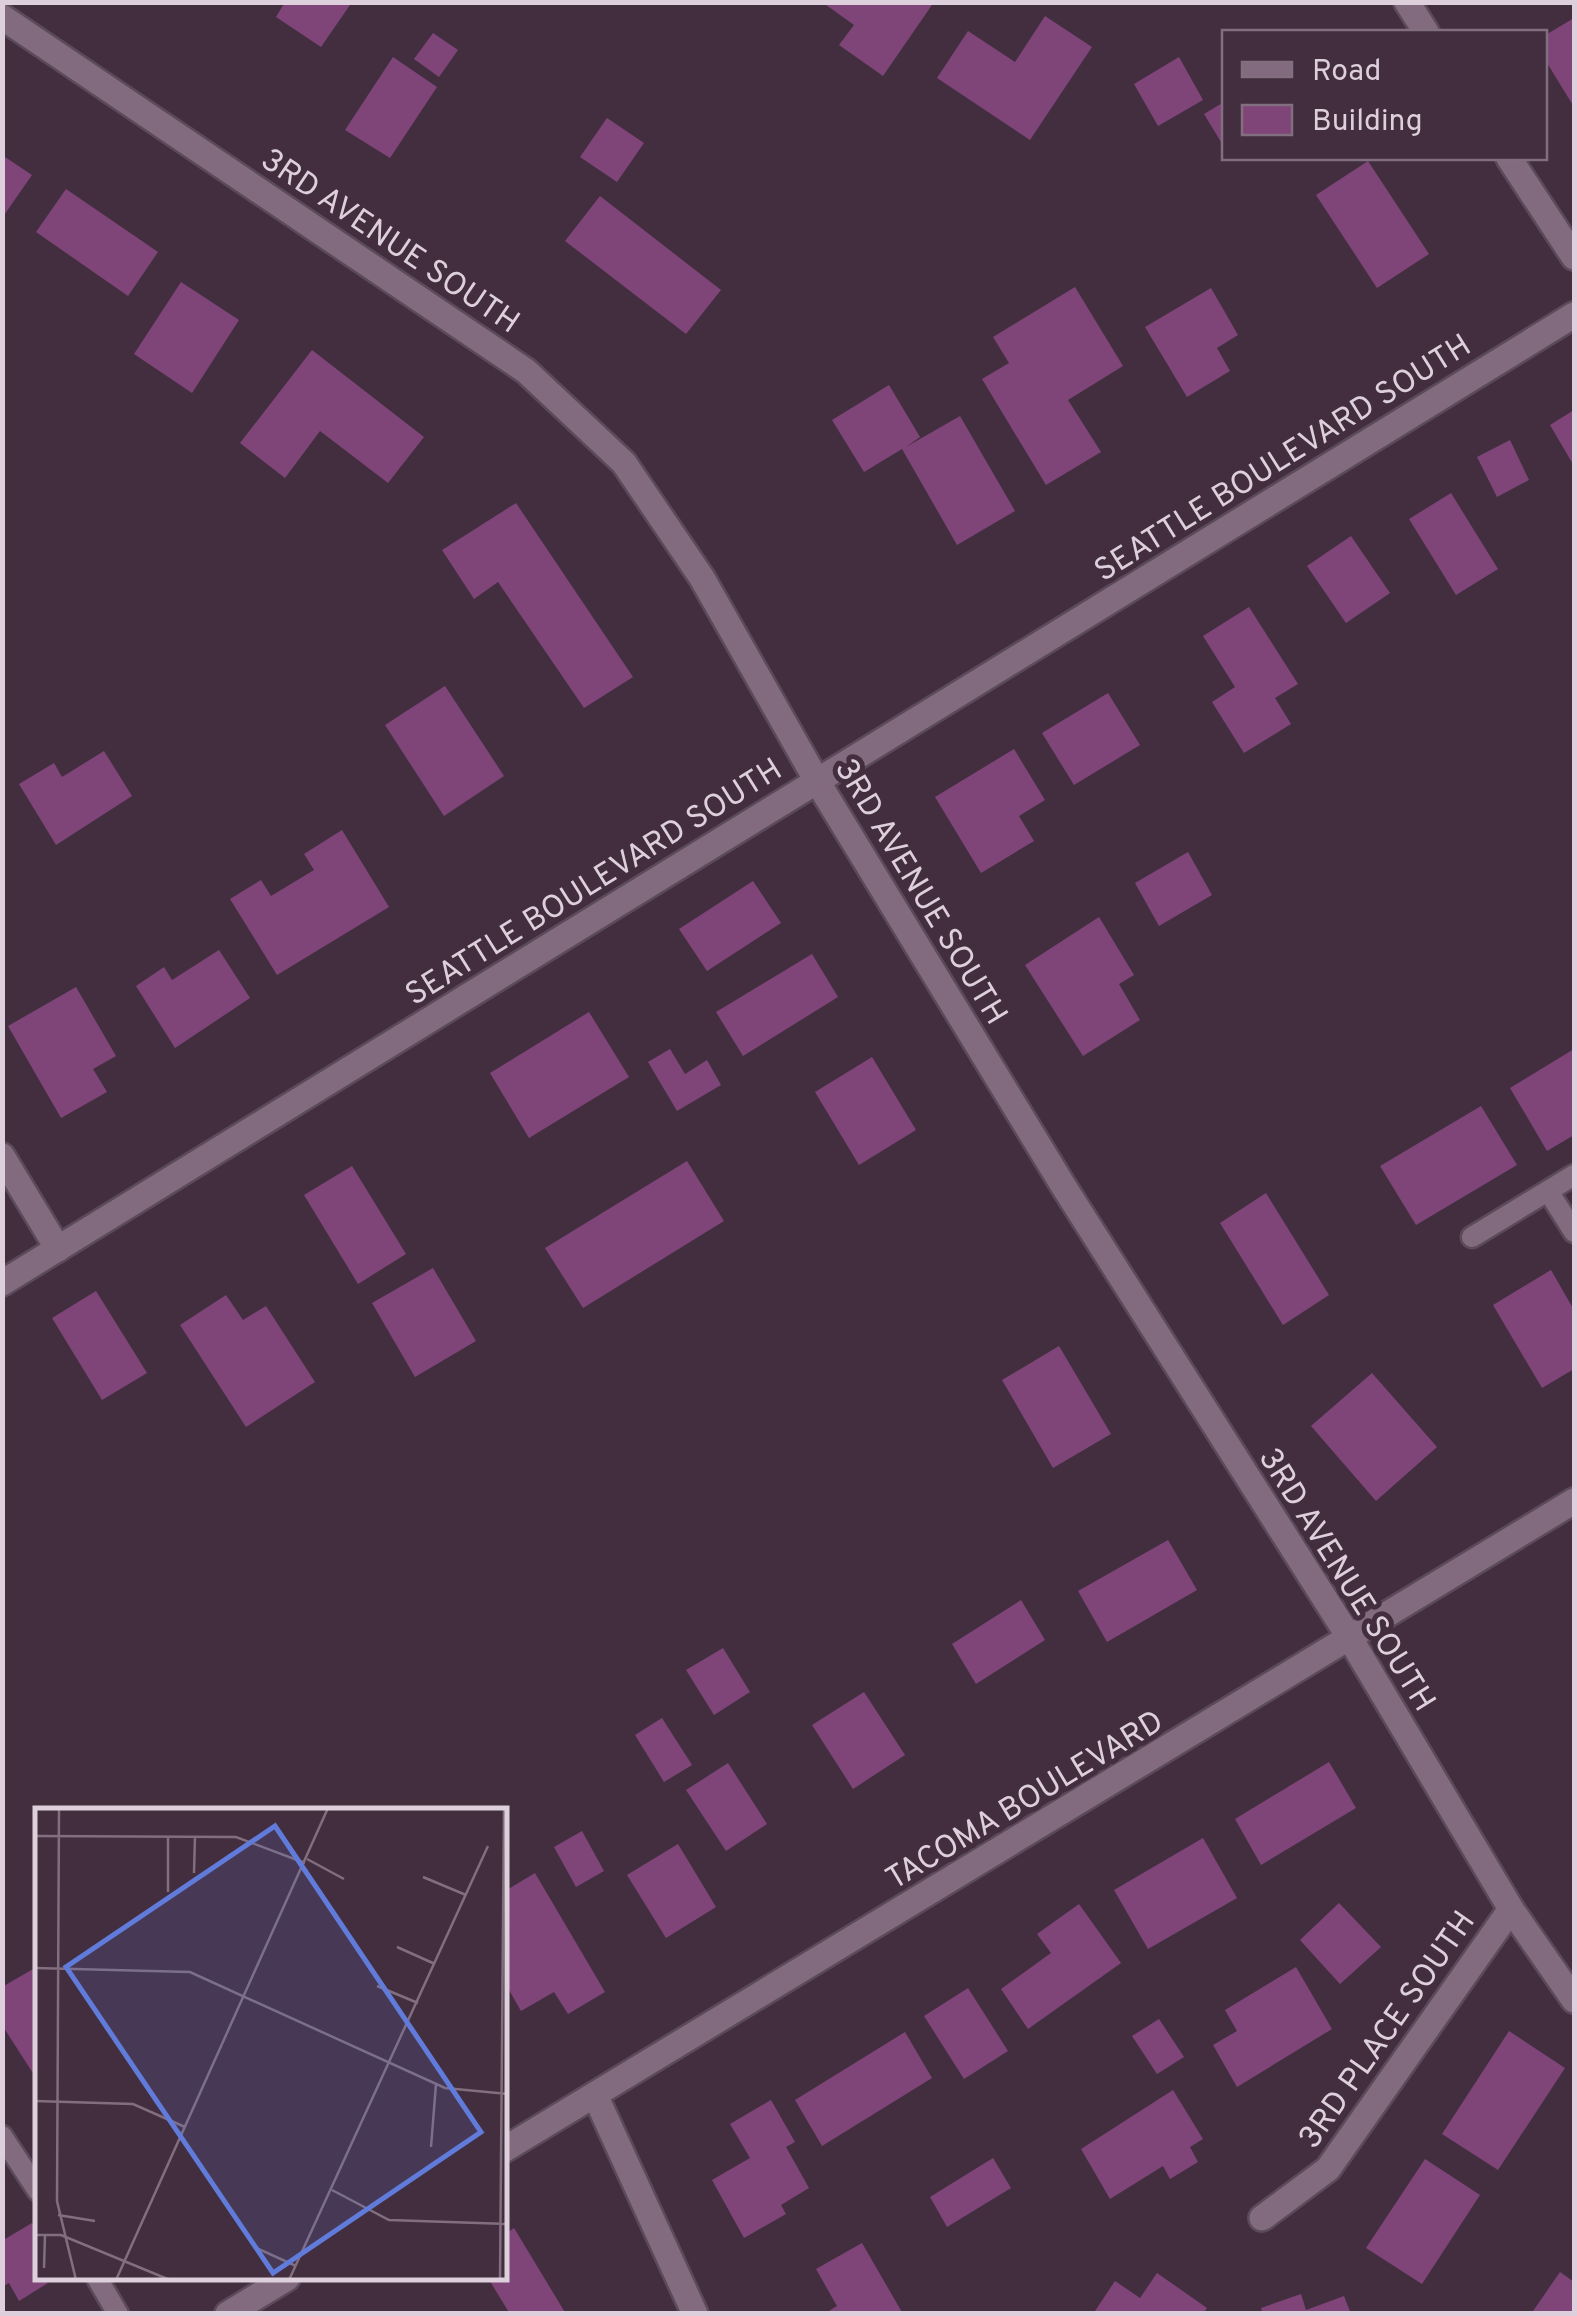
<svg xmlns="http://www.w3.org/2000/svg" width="1577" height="2316" font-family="Overpass,sans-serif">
  <rect width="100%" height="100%" fill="#432e40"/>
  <!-- building -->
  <g fill="#7f4579">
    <polygon points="285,2 352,2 321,47 276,17"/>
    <polygon points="822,2 934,2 883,76 839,45 854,25"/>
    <polygon points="1045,16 1092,47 1030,140 937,78 968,31 1015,62"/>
    <polygon points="1574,18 1574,107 1544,58 1544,36"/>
    <polygon points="433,33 458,50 439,77 414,59"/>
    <polygon points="393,57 437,87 390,158 345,130"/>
    <polygon points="1179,57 1203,100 1158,126 1134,84"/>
    <polygon points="1224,102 1224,147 1204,114"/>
    <polygon points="607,118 644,143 617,182 580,157"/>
    <polygon points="2,155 32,175 2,218"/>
    <polygon points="1368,161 1429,254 1377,288 1316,195"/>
    <polygon points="66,189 158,252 128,296 36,232"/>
    <polygon points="600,196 721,290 686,334 565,241"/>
    <polygon points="181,282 239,320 192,393 134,354"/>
    <polygon points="1075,287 1123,366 1068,400 1101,452 1046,485 982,379 1009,363 993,337"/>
    <polygon points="1211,288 1238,335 1217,348 1230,371 1187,397 1145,327"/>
    <polygon points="312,350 424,437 388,483 320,431 285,478 240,443"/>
    <polygon points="889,385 920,437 906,447 960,416 1015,511 957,545 902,449 864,472 832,420"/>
    <polygon points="1574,410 1574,466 1550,425"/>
    <polygon points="1510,440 1529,480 1497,497 1477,457"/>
    <polygon points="1451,493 1498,569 1456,595 1409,519"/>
    <polygon points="516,503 633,677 584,708 498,582 474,599 442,550"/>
    <polygon points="1351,536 1390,593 1346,623 1307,566"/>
    <polygon points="1249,607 1298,684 1275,698 1291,724 1244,753 1212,702 1235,687 1203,636"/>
    <polygon points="445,686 504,776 444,816 385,725"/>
    <polygon points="1108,693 1140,745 1074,785 1042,733"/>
    <polygon points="1014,749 1045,800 1019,816 1034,841 981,873 935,797"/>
    <polygon points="104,751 132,796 56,845 19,784 54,763 62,777"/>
    <polygon points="342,830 389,907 277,975 230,899 261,880 271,896 314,870 304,854"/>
    <polygon points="1188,852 1212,895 1159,926 1135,883"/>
    <polygon points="753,881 781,923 707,971 679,929"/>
    <polygon points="1099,917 1134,975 1119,984 1140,1020 1083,1056 1025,965"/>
    <polygon points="219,950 250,998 175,1048 136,986 164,967 172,980"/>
    <polygon points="812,954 838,997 743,1056 716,1012"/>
    <polygon points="76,987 116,1056 93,1069 107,1092 61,1118 8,1026"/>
    <polygon points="589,1012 629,1077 529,1138 490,1073"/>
    <polygon points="670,1049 685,1074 707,1060 721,1085 677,1111 648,1062"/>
    <polygon points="1574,1049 1574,1135 1547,1151 1510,1088"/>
    <polygon points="872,1057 916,1130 859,1165 815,1092"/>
    <polygon points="1481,1106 1517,1165 1416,1225 1380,1166"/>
    <polygon points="687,1161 724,1221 583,1308 545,1248"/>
    <polygon points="352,1166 406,1254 358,1284 304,1195"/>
    <polygon points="1266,1193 1329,1295 1283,1325 1220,1223"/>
    <polygon points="433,1268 476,1341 415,1377 372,1303"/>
    <polygon points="1551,1270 1574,1310 1574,1369 1542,1388 1493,1305"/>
    <polygon points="96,1291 147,1373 102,1400 52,1318"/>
    <polygon points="226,1295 243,1320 266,1306 315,1382 246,1427 180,1325"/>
    <polygon points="1059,1346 1111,1434 1053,1468 1002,1380"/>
    <polygon points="1372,1373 1437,1447 1376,1501 1311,1426"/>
    <polygon points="1168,1540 1197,1590 1107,1642 1078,1591"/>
    <polygon points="1021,1600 1045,1640 976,1684 952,1644"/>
    <polygon points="723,1648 750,1692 714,1715 686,1670"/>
    <polygon points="864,1692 905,1755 853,1789 812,1725"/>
    <polygon points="662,1718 692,1765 664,1782 635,1735"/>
    <polygon points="1329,1762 1356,1808 1261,1865 1235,1819"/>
    <polygon points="728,1763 767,1824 726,1851 686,1790"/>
    <polygon points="582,1831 604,1871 576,1887 554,1847"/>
    <polygon points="1203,1838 1237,1898 1148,1949 1114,1890"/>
    <polygon points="678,1844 716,1907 666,1938 627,1875"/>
    <polygon points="535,1873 605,1992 568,2014 554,1992 521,2011 505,1983 505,1891"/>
    <polygon points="1339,1903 1381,1947 1340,1984 1300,1940"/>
    <polygon points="1079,1904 1121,1963 1028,2029 1001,1989 1051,1953 1037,1934"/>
    <polygon points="1296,1967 1332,2029 1237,2087 1213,2045 1237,2031 1225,2010"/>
    <polygon points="33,1969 38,1976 38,2081 2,2025 2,1987"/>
    <polygon points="968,1988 1008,2051 964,2079 924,2016"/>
    <polygon points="1159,2019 1184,2057 1157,2074 1132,2036"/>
    <polygon points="1509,2031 1565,2068 1498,2170 1442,2134"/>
    <polygon points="905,2032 932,2078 822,2146 795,2100"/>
    <polygon points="1173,2090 1203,2139 1190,2147 1198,2162 1170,2179 1163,2166 1110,2199 1081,2149"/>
    <polygon points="771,2100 795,2142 786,2147 809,2188 781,2205 786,2214 744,2238 712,2180 750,2158 730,2124"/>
    <polygon points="993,2158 1011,2188 947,2227 930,2197"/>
    <polygon points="1425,2159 1480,2195 1422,2284 1366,2248"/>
    <polygon points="32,2223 38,2233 38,2278 48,2283 19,2301 9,2283 2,2287 2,2235 5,2239"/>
    <polygon points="514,2228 566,2314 510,2314 488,2278 505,2278 505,2234"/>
    <polygon points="862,2243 903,2314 824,2314 837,2306 816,2269"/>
    <polygon points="1560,2272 1574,2282 1574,2314 1531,2314"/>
    <polygon points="1157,2273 1207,2308 1203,2314 1093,2314 1115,2281 1140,2298"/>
    <polygon points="1301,2294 1306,2310 1344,2296 1351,2314 1263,2314 1261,2308"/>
  </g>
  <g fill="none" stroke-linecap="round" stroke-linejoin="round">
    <defs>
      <g id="lane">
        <polyline points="1548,1191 1574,1232"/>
        <polyline points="1472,1237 1574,1175"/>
        <polyline points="2,2136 38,2191"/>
        <polyline points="97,2278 118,2314"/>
      </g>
      <g id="street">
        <polyline points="1407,2 1426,32"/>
        <polyline points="2,17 526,371 624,463 702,578 817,781 1064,1187 1351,1640 1511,1909 1574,2000"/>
        <polyline points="1509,158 1574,257"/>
        <polyline points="2,1156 58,1249"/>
        <polyline points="2,1283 1574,315"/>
        <polyline points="595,2095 695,2314"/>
        <polyline points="505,2149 1574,1501"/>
        <polyline points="1262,2218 1328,2169 1511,1909"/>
        <polyline points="228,2314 287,2278"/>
      </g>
    </defs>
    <!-- lane casing -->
    <use href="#lane" stroke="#5b4a59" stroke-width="25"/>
    <!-- street casing -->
    <use href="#street" stroke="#5b4a59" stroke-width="30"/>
    <!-- lane -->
    <use href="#lane" stroke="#836b7f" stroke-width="20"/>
    <!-- street -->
    <use href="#street" stroke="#836b7f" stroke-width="25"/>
  </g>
  <g text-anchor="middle" stroke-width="10" stroke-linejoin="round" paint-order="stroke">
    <!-- street labels -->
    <g font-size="32" fill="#ddcfdb" stroke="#432e40">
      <text transform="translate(391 240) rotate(34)" y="11">3RD AVENUE SOUTH</text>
      <text transform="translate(1282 457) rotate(-32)" y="11">SEATTLE BOULEVARD SOUTH</text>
      <text transform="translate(593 881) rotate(-32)" y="11">SEATTLE BOULEVARD SOUTH</text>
      <text transform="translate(922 891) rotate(59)" y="11">3RD AVENUE SOUTH</text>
      <text transform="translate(1348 1579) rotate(58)" y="11">3RD AVENUE SOUTH</text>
      <text transform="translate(1024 1799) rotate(-31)" y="11">TACOMA BOULEVARD</text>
      <text transform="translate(1386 2029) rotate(-55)" y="11">3RD PLACE SOUTH</text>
    </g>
  </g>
  <!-- overview -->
  <g transform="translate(35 1808)">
    <rect width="472" height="472" fill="#432e40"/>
    <path fill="none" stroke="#816e7e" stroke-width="2.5" d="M24,0L22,393L41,472M0,28L201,29L270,55M272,51L309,71M159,65L160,28M388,69L431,87M133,84V28M362,139L400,156M0,160L155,164L410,280L473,286M342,178L383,195M0,293L98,296L150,319M396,339L401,276M297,382L354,412L473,416M23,407L60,413M0,427H26L135,472M219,439L261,458M9,460L10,427M81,472L293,0M254,472L453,38M465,472L469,0"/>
    <path fill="#607bd9" fill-opacity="0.15" stroke="#607bd9" stroke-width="5" d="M240,18L446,324L238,465L31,159Z"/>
    <rect width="472" height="472" fill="none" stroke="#ddcfdb" stroke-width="5"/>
  </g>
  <!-- border -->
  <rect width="1577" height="2316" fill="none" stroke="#ddcfdb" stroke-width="10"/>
  <!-- legend -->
  <rect x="1222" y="30" width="325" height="130" fill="#432e40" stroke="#816e7e" stroke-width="2.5"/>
  <rect x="1242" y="62" width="50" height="15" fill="#836b7f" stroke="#816e7e" stroke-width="2.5"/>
  <text x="1312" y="80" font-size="30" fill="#ddcfdb">Road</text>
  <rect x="1242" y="105" width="50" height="30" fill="#7f4579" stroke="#816e7e" stroke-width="2.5"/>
  <text x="1312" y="130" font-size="30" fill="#ddcfdb">Building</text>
</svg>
